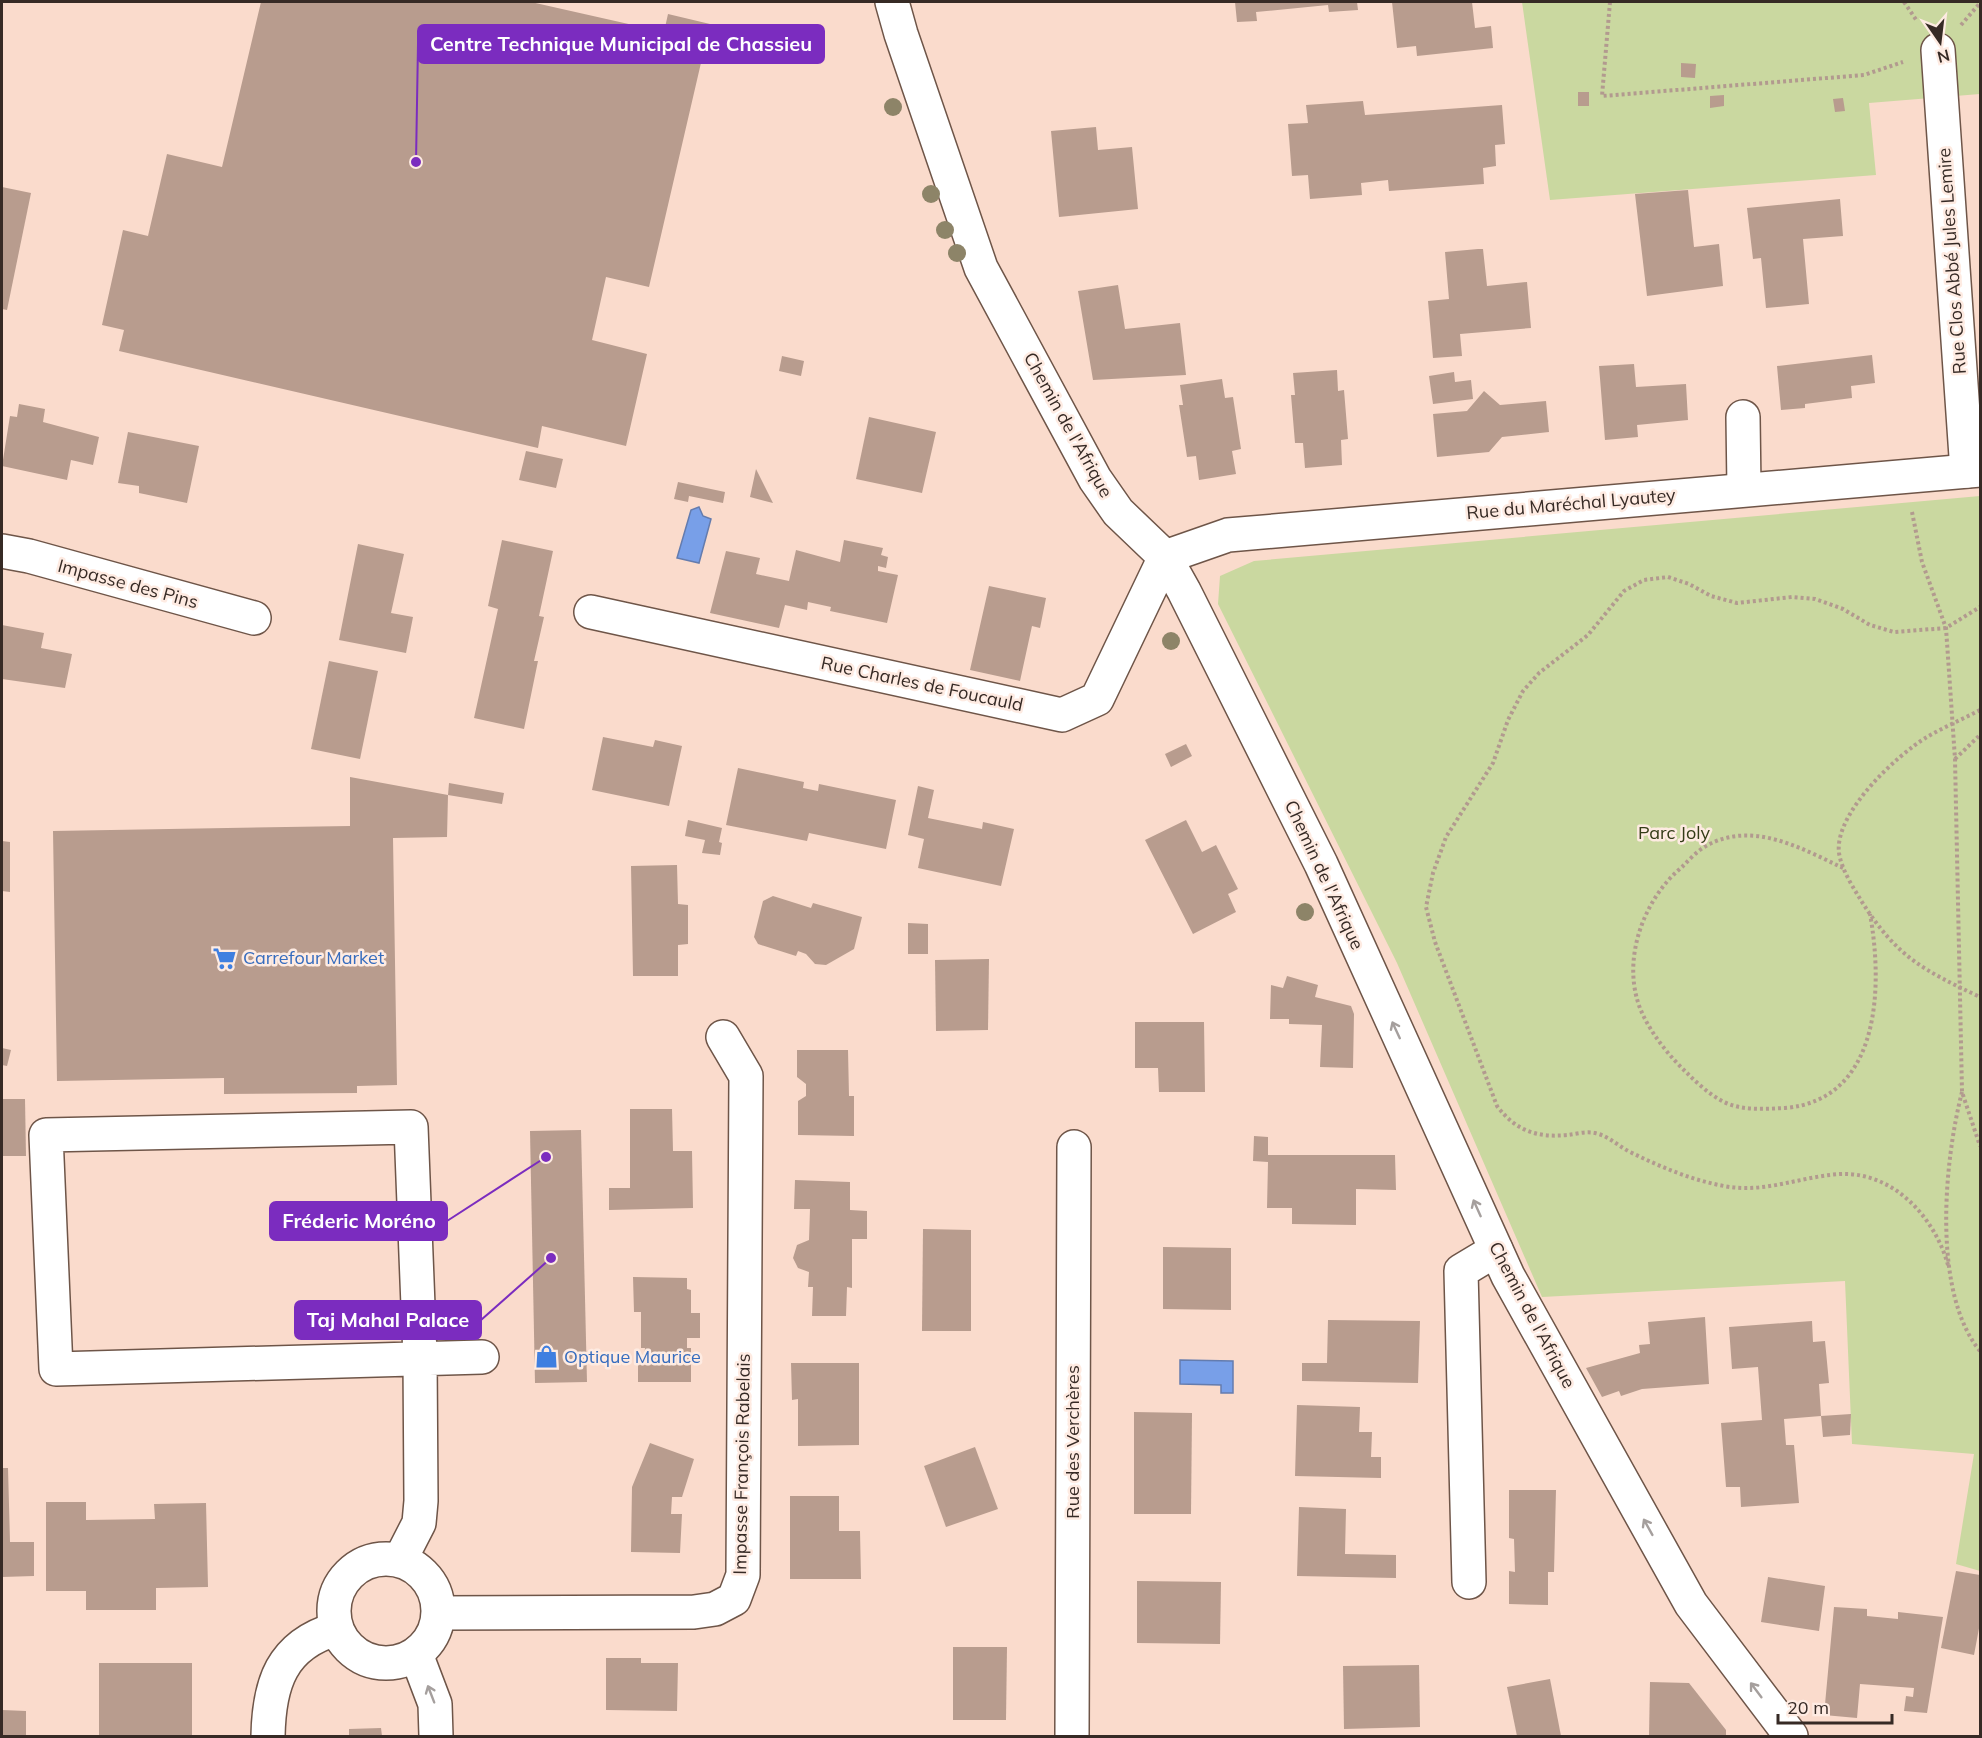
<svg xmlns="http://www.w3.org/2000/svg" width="1982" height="1738" font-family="Mulish,sans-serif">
  <rect width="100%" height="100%" fill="#fadbcc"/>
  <!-- green -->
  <g fill="#cad8a0">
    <polygon points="1522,2 1980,2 1980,94 1869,103 1876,175 1550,200"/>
    <polygon points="1980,496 1980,1571 1956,1564 1974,1454 1852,1444 1845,1281 1542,1297 1397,963 1218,604 1220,576 1254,561"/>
  </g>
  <!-- water -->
  <g fill="#789fe8" stroke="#647cae" stroke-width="1.5">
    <polygon points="699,507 703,516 711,519 699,563 677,558 691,510"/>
    <polygon points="1180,1360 1233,1361 1233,1393 1221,1393 1221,1385 1180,1384"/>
  </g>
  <!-- building -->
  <g fill="#b89c8e">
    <polygon points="261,2 531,2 664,32 668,14 710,24 649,287 606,277 592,340 647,354 626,446 542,426 538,448 119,351 124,330 102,325 123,230 148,236 167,154 222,167"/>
    <polygon points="1235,2 1357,2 1358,10 1329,12 1328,5 1256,12 1257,21 1237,22"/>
    <polygon points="1392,2 1472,2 1475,28 1491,26 1493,48 1417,56 1416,46 1397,48"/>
    <polygon points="1681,63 1696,64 1695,78 1681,77"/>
    <rect x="1578" y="92" width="11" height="14"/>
    <polygon points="1724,95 1724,106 1710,108 1710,96"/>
    <polygon points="1843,98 1845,111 1835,112 1833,99"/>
    <polygon points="1363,101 1365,115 1502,105 1505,144 1495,145 1496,166 1483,168 1484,184 1389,191 1388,180 1361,183 1362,195 1310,199 1308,175 1292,176 1288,124 1308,123 1306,105"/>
    <polygon points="1096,127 1098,150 1132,147 1138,209 1059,217 1051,131"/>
    <polygon points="2,187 31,193 7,310 2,309"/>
    <polygon points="1688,190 1694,247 1719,244 1723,286 1647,296 1635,194"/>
    <polygon points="1840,199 1843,236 1803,239 1809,304 1766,308 1761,258 1753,259 1747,208"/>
    <polygon points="1478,249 1483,249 1487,286 1527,282 1531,328 1460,334 1462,356 1433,358 1428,301 1449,299 1445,252"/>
    <polygon points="1118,285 1125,329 1180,323 1186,375 1093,380 1078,291"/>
    <polygon points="1872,355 1875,383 1851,386 1852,398 1805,404 1805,408 1781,410 1777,366"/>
    <polygon points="782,356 804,361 801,376 779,371"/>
    <polygon points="1634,364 1636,387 1686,384 1688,420 1637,425 1638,437 1605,440 1599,366"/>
    <polygon points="1337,370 1338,391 1344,390 1348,439 1341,440 1342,465 1305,468 1303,443 1295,443 1291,395 1295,395 1293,373"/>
    <polygon points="1454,372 1455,382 1471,380 1473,399 1433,404 1429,376"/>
    <polygon points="1222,379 1225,398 1233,397 1241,449 1232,451 1236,474 1199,480 1196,456 1187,457 1179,405 1183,405 1180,385"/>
    <polygon points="1484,391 1500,405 1546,401 1549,432 1502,437 1489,452 1437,457 1433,414 1467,411"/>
    <polygon points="19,404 45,409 43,422 99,437 93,465 71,460 67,480 2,466 10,416 17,417"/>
    <polygon points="869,417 936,432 922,493 856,479"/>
    <polygon points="128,432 199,446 187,503 139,493 139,486 118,483"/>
    <polygon points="526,451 563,459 556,488 519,480"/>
    <polygon points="756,469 773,503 750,497"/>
    <polygon points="678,482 725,492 723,503 689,496 688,502 674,499"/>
    <polygon points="502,540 553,551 539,616 544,617 534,661 538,661 524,729 474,718 498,609 488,606"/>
    <polygon points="844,540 883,548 881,555 888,557 886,568 878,566 878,571 898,575 887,623 830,611 831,607 808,602 807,610 785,605 779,628 710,613 726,551 760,558 756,574 789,581 796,550 840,562"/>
    <polygon points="358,544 404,554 391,613 413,617 406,653 339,640"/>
    <polygon points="989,586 1046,598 1040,628 1032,626 1020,681 970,670"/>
    <polygon points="2,625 44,633 41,648 72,654 65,688 2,679"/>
    <polygon points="329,661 378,671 360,759 311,749"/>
    <polygon points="603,737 653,747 655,740 682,746 669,806 592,790"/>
    <polygon points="1186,744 1192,756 1171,767 1165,754"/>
    <polygon points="738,768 804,782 803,788 818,791 819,784 896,800 886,849 809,833 807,841 726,825"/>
    <polygon points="350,777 448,795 447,837 393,838 397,1085 357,1086 357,1093 224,1094 224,1078 57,1081 53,831 350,826"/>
    <polygon points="449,783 504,793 502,804 448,795"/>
    <polygon points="918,786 934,790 928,818 982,829 983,822 1014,829 1001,886 918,868 924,839 908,835"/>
    <polygon points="688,820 722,828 719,842 722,843 720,855 702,853 705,840 685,836"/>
    <polygon points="1186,820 1202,852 1216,845 1238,889 1228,894 1236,912 1193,934 1145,840"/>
    <polygon points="2,841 10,842 10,892 2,891"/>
    <polygon points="677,865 678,904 688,905 688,944 678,945 678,976 633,976 631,866"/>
    <polygon points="773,896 811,908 813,903 862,917 854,949 826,965 815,964 806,954 798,951 796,956 758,944 754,937 763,901"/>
    <polygon points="908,923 928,924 928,954 908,954"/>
    <polygon points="989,959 988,1030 936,1031 935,960"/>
    <polygon points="1287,976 1318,985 1315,997 1351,1006 1354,1014 1353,1068 1320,1067 1322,1025 1289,1024 1289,1019 1270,1019 1271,985 1283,988"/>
    <polygon points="1135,1022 1204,1022 1205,1092 1159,1092 1158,1068 1135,1068"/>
    <polygon points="2,1048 11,1050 7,1066 2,1065"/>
    <polygon points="797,1050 848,1050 849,1096 854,1096 854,1136 798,1135 798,1101 806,1096 806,1084 797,1077"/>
    <polygon points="2,1099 25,1099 26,1156 2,1156"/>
    <polygon points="630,1109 672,1109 673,1151 692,1151 693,1208 609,1210 609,1188 630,1188"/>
    <polygon points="581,1130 587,1382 535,1383 530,1131"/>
    <polygon points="1254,1136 1268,1137 1268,1155 1395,1155 1396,1190 1356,1189 1356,1225 1292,1224 1292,1208 1267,1208 1268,1162 1253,1161"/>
    <polygon points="795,1180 850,1182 850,1210 867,1211 867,1239 852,1239 852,1288 847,1287 846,1316 812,1316 813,1287 808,1287 809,1272 798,1268 793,1258 797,1245 809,1240 810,1209 794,1209"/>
    <polygon points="923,1229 971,1230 971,1331 922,1331"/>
    <polygon points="1163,1247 1231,1248 1231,1310 1163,1309"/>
    <polygon points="633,1277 687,1278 687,1289 691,1290 691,1313 700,1313 700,1338 687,1338 687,1348 691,1348 691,1382 638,1382 638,1362 644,1361 645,1348 641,1348 641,1312 634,1312"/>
    <polygon points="1705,1317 1709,1384 1642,1389 1621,1396 1619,1391 1602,1397 1586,1368 1640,1353 1639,1345 1650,1344 1648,1322"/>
    <polygon points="1328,1320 1420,1321 1418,1383 1302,1381 1302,1363 1327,1363"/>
    <polygon points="1812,1321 1813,1342 1825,1341 1829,1383 1819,1384 1821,1416 1784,1419 1786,1445 1794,1445 1799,1503 1741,1507 1740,1487 1726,1487 1721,1423 1762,1420 1758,1367 1732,1369 1729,1327"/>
    <polygon points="791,1363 859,1363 859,1445 798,1446 798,1399 792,1400"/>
    <polygon points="1297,1405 1360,1407 1359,1432 1372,1432 1371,1457 1381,1457 1381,1478 1295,1476"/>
    <polygon points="1134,1412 1192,1413 1191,1514 1134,1514"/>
    <polygon points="1851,1414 1850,1435 1823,1437 1821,1416"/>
    <polygon points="650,1443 694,1459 682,1497 672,1497 671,1514 682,1514 680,1553 631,1552 632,1487"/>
    <polygon points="975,1447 998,1509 946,1527 924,1466"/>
    <polygon points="2,1468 8,1468 10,1542 34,1542 34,1576 2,1577"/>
    <polygon points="1509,1490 1556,1490 1554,1572 1548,1572 1548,1605 1509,1604 1509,1571 1515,1572 1514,1539 1509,1538"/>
    <polygon points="790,1496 839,1496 839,1531 860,1531 861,1579 790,1579"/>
    <polygon points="46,1502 86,1502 86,1520 155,1519 154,1504 206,1503 208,1587 156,1588 156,1610 86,1610 86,1591 46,1591"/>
    <polygon points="1299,1507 1346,1509 1345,1554 1396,1555 1396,1578 1297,1576"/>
    <polygon points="1956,1571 1980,1575 1980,1623 1974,1655 1941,1648"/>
    <polygon points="1768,1577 1825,1586 1819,1631 1761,1622"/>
    <polygon points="1137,1581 1221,1582 1220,1644 1137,1643"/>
    <polygon points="1834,1607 1867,1609 1867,1616 1898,1619 1898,1612 1943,1617 1927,1713 1904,1711 1906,1696 1913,1697 1914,1688 1860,1684 1857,1718 1824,1715"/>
    <polygon points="953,1647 1007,1647 1006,1720 953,1720"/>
    <polygon points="606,1658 641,1658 641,1663 678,1663 677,1711 606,1710"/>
    <rect x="99" y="1663" width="93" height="73"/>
    <polygon points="1419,1665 1420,1727 1344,1729 1343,1666"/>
    <polygon points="1550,1679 1561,1736 1517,1736 1507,1687"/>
    <polygon points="1650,1682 1689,1683 1726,1730 1726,1736 1649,1736"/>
    <polygon points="2,1710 26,1711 26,1736 2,1736"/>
    <polygon points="381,1728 382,1736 349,1736 349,1729"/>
  </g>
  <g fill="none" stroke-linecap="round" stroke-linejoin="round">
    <defs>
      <g id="minor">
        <polyline points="892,2 901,34 981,268 1095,479 1118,512 1165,557 1184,591 1321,864 1508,1276 1691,1604 1791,1736"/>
        <polyline points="1938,50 1967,471"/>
        <polyline points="1743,417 1744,489"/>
        <polyline points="2,551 29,556 254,618"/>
        <polyline points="1165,557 1228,535 1980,470"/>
        <polyline points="591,612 1062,715 1097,699 1165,557"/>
        <circle cx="386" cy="1611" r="52"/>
        <polyline points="400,1560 419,1523 421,1501 420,1357 411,1127 46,1135 56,1369 482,1357"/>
        <polyline points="1469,1582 1461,1271 1496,1250"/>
        <polyline points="439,1613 694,1612 715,1609 734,1599 743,1575 746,1076 723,1037"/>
        <polyline points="416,1654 435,1704 436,1736"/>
        <path d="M268,1736C269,1684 281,1645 336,1629"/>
        <polyline points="1072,1736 1074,1147"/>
      </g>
    </defs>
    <!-- minor casing -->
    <use href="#minor" stroke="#6e5548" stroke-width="36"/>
    <!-- path -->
    <g stroke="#b29a8f" stroke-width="4" stroke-dasharray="3 3" stroke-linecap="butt">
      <polyline points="1610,2 1602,96 1864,75 1903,62"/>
      <polyline points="1904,2 1917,21"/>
      <polyline points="1961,25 1980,3"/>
      <polyline points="1912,512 1922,562 1946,628 1955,759 1962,1092 1980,1146"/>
      <path d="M1980,710C1963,719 1944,727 1927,737C1897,755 1834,813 1839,853C1842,871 1853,887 1862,902C1897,957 1923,970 1980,997"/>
      <polyline points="1955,759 1980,735"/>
      <path d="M1843,868C1801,848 1752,820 1706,846C1697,851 1689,860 1682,867C1642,900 1619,965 1643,1015C1653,1036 1670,1057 1687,1073C1697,1083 1709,1094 1722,1101C1741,1111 1764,1109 1785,1108C1881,1100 1883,986 1870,914"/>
      <path d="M1962,1092C1944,1162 1932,1293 1980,1351"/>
      <path d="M1948,1265C1935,1218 1894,1172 1841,1174C1801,1176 1765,1194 1724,1186C1691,1180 1661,1167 1630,1152C1618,1146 1609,1136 1595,1133C1586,1131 1576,1134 1568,1135C1537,1138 1516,1131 1497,1106L1435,942L1426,907L1433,873L1446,837L1493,763L1508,720L1523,691L1539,673L1588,635L1624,591L1644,580L1668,577L1689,584L1711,596L1737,603L1792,597L1815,599L1843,609L1870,625L1894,632L1946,628L1980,607"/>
    </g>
    <!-- minor -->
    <use href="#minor" stroke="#fff" stroke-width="33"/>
  </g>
  <!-- trees -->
  <g fill="#8d8468">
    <circle cx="893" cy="107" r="9"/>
    <circle cx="931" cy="194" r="9"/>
    <circle cx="945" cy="230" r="9"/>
    <circle cx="957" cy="253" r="9"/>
    <circle cx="1171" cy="641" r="9"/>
    <circle cx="1305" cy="912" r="9"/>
  </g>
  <!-- one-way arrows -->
  <defs><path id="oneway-shaft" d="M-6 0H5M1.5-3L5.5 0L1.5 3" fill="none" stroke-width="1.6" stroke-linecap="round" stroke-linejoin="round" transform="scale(1.5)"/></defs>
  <g stroke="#a59f9d">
    <use href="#oneway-shaft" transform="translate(1396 1030) rotate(-115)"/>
    <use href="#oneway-shaft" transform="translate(1477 1208) rotate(-114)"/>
    <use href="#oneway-shaft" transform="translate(1648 1527) rotate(-119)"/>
    <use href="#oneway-shaft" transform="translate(1756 1690) rotate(-127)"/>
    <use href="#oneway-shaft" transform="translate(431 1694) rotate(-111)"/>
  </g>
  <!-- icons -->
  <defs>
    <symbol id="supermarket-bare" viewBox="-9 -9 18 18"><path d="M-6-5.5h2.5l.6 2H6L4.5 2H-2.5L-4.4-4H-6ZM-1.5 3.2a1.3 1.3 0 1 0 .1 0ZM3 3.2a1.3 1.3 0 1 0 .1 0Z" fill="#3f7fe0" stroke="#feebe2" stroke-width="2.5" paint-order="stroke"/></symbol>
    <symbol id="shop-bare" viewBox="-9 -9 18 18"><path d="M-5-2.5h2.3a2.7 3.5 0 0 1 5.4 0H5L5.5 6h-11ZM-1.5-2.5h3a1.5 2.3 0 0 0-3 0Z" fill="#3f7fe0" stroke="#feebe2" stroke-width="2.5" paint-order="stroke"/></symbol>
  </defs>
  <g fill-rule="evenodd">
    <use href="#supermarket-bare" x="208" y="942" width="33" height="33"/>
    <use href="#shop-bare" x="530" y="1340" width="33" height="33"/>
  </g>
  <g text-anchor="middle" stroke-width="5" stroke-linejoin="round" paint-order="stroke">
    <!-- street labels -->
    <g font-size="18" fill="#362a25" stroke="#feebe2">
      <text transform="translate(1952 261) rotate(-94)" y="6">Rue Clos Abbé Jules Lemire</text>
      <text transform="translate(1068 425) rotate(61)" y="6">Chemin de l'Afrique</text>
      <text transform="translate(1571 504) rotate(-5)" y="6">Rue du Maréchal Lyautey</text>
      <text transform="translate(128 584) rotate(15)" y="6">Impasse des Pins</text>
      <text transform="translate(922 684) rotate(12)" y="6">Rue Charles de Foucauld</text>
      <text transform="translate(1324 875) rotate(65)" y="6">Chemin de l'Afrique</text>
      <text transform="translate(1532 1315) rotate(62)" y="6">Chemin de l'Afrique</text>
      <text transform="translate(1073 1442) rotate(-90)" y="6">Rue des Verchères</text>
      <text transform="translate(742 1464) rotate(-89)" y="6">Impasse François Rabelais</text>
    </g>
    <!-- park labels -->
    <g font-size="18" fill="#343c17" stroke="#feebe2">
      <text x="1674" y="839">Parc Joly</text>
    </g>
    <!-- shop labels -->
    <g font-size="18" fill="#366cbe" stroke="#feebe2" text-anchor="start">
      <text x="243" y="964">Carrefour Market</text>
      <text x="564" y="1363">Optique Maurice</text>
    </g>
  </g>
  <!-- callouts -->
  <path fill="none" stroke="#7b2cbf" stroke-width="2" d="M416 162L418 44M546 1157L447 1221M551 1258L481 1320"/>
  <g fill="#7b2cbf" stroke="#feebe2" stroke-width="2">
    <circle cx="416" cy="162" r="6"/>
    <circle cx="546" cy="1157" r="6"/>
    <circle cx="551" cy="1258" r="6"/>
  </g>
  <g fill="#7b2cbf" stroke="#7b2cbf" stroke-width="2">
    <rect x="418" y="25" width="406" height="38" rx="6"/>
    <rect x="270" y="1202" width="177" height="38" rx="6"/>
    <rect x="295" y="1301" width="186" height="38" rx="6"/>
  </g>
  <g font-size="20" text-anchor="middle" font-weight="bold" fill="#fff">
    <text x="621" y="51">Centre Technique Municipal de Chassieu</text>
    <text x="359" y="1228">Fréderic Moréno</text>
    <text x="388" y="1327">Taj Mahal Palace</text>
  </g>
  <!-- border -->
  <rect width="1982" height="1738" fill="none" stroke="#362a25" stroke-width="6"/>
  <!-- north arrow -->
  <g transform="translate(1940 42) rotate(166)" stroke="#feebe2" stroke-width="4.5" paint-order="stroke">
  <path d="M0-4.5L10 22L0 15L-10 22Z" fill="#362a25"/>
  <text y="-9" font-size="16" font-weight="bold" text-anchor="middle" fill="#362a25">N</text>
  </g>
  <!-- scale -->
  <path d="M1778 1714v9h114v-9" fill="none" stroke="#362a25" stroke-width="3"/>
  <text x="1787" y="1714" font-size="18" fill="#362a25" stroke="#feebe2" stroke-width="4.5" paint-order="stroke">20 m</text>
</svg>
